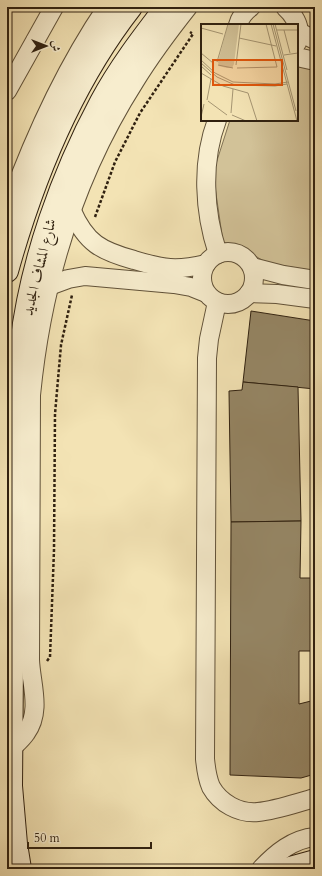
<svg xmlns="http://www.w3.org/2000/svg" width="322" height="876" font-family="Cardo,Amiri,serif">
  <rect width="100%" height="100%" fill="#f3e3b4"/>
  <filter id="stains"><feTurbulence type="fractalNoise" baseFrequency=".005" numOctaves="4"/><feColorMatrix values="0 0 0 0 .2 0 0 0 0 .09 0 0 0 0 .02 0 0 0 .5 -.17"/></filter>
  <radialGradient id="worn" r=".72"><stop offset=".6" stop-color="#630" stop-opacity="0"/><stop offset="1" stop-color="#630" stop-opacity=".3"/></radialGradient>
  <!-- green -->
  <polygon fill="#d2c298" stroke="#817254" points="297,65 315,68 315,271 267,263 242,248 223,242 213,173 230,120 297,120"/>
  <!-- building -->
  <g fill="#958665" stroke="#302110">
    <polygon points="251,311 315,321 315,389 243,382"/>
    <polygon points="243,382 298,387 301,521 231,522 229,391 242,390"/>
    <polygon points="301,521 300,578 315,578 315,651 299,651 299,704 315,700 315,774 301,778 230,775 231,522"/>
  </g>
  <g fill="none" stroke-linecap="round" stroke-linejoin="round">
    <defs>
      <g id="street">
        <path d="M285,7C296,17 302,29 297,43"/>
        <path d="M238,25C240,17 244,12 251,7"/>
        <polyline points="299,32 315,40"/>
        <polyline points="297,57 315,61"/>
        <polyline points="7,91 54,7"/>
        <path d="M217,120C201,162 204,212 218,254"/>
        <path d="M7,211C33,139 64,70 107,7"/>
        <path d="M72,211C86,243 101,251 134,260C164,269 176,271 206,264"/>
        <circle cx="228" cy="278" r="26"/>
        <polyline points="252,267 283,275 315,280"/>
        <polyline points="49,286 68,279 85,276 174,284 191,287 206,293"/>
        <polyline points="249,293 277,294 315,299"/>
        <path d="M217,302L209,339L207,358L205,759C206,769 207,778 211,787C220,803 239,814 258,812C277,810 296,803 315,798"/>
        <path d="M11,749C16,744 22,739 26,733C42,711 31,684 30,660L31,395C42,284 75,175 135,81C151,55 169,31 188,7"/>
        <path d="M261,869C276,853 293,839 315,837"/>
      </g>
      <g id="secondary">
        <path d="M7,271C33,178 71,84 131,7"/>
        <path d="M20,869L16,844L11,786C11,704 12,622 13,541C14,475 14,410 21,345C31,261 62,175 101,102C119,68 143,37 166,7"/>
        <polyline points="286,869 315,861"/>
      </g>
    </defs>
    <!-- street casing -->
    <use href="#street" stroke="#615239" stroke-width="20"/>
    <!-- secondary casing -->
    <use href="#secondary" stroke="#302110" stroke-width="24"/>
    <!-- path -->
    <g stroke="#302110" stroke-width="2.5" stroke-dasharray="3 2" stroke-linecap="butt">
      <polyline points="311,7 315,11"/>
      <polyline points="95,217 115,162 140,113 193,34 190,32"/>
      <polyline points="47,661 50,657 54,550 55,414 61,345 72,295"/>
    </g>
    <!-- street -->
    <use href="#street" stroke="#f7edce" stroke-width="18"/>
    <!-- secondary -->
    <use href="#secondary" stroke="#f7edce" stroke-width="22"/>
  </g>
  <g text-anchor="middle" stroke-width="3" stroke-linejoin="round" paint-order="stroke">
    <!-- street labels -->
    <g font-size="15" fill="#302110" stroke="#f7edce">
      <text transform="translate(39 267) rotate(-76)" y="5">شارع المشاف الجديد</text>
    </g>
  </g>
  <!-- overview -->
  <g transform="translate(201 24)">
    <rect width="97" height="97" fill="#f3e3b4"/>
    <path d="M27,0H38L33,40L31,44H26L18,42L17,38Z" fill="#d2c298"/>
    <path fill="none" stroke="#a59572" stroke-width="1" d="M70,0L96,97M72,0L95,87M74,0L86,46M0,4L22,10M76,6H97M83,6L89,29M38,14L75,22M0,29L12,39M83,31L97,29M0,36L14,49L32,58L74,60L87,58M16,38L27,0M0,39L16,53L34,61L74,62L86,60M17,41L32,44M35,41L40,0M0,42L10,51M36,44L76,43L65,0M0,49L22,62L47,69L56,97M6,76L10,55M7,77L26,91M30,89L32,65M31,91L45,97M0,93L3,80"/>
    <path fill="#df560c" fill-opacity="0.15" stroke="#df560c" stroke-width="2" d="M12,36H81V61H12Z"/>
    <rect width="97" height="97" fill="none" stroke="#302110" stroke-width="2"/>
  </g>
  <!-- margin -->
  <rect width="322" height="876" fill="none" stroke="#f3e3b4" stroke-width="24"/>
  <rect x="8" y="8" width="306" height="860" fill="none" stroke="#302110" stroke-width="2"/>
  <rect x="12" y="12" width="298" height="852" fill="none" stroke="#302110"/>
  <!-- north arrow -->
  <g transform="translate(46 46) rotate(90)" stroke="#f7edce" stroke-width="3" paint-order="stroke">
  <path d="M0-3L7 15L0 10L-7 15Z" fill="#302110"/>
  <text y="-6" font-size="11" font-weight="bold" text-anchor="middle" fill="#302110">ش</text>
  </g>
  <!-- scale -->
  <path d="M28 842v6h123v-6" fill="none" stroke="#302110" stroke-width="2"/>
  <text x="34" y="842" font-size="12" fill="#302110" stroke="#f7edce" stroke-width="3" paint-order="stroke">50 m</text>
  <rect width="100%" height="100%" filter="url(#stains)"/>
  <rect width="100%" height="100%" fill="url(#worn)"/>
</svg>
